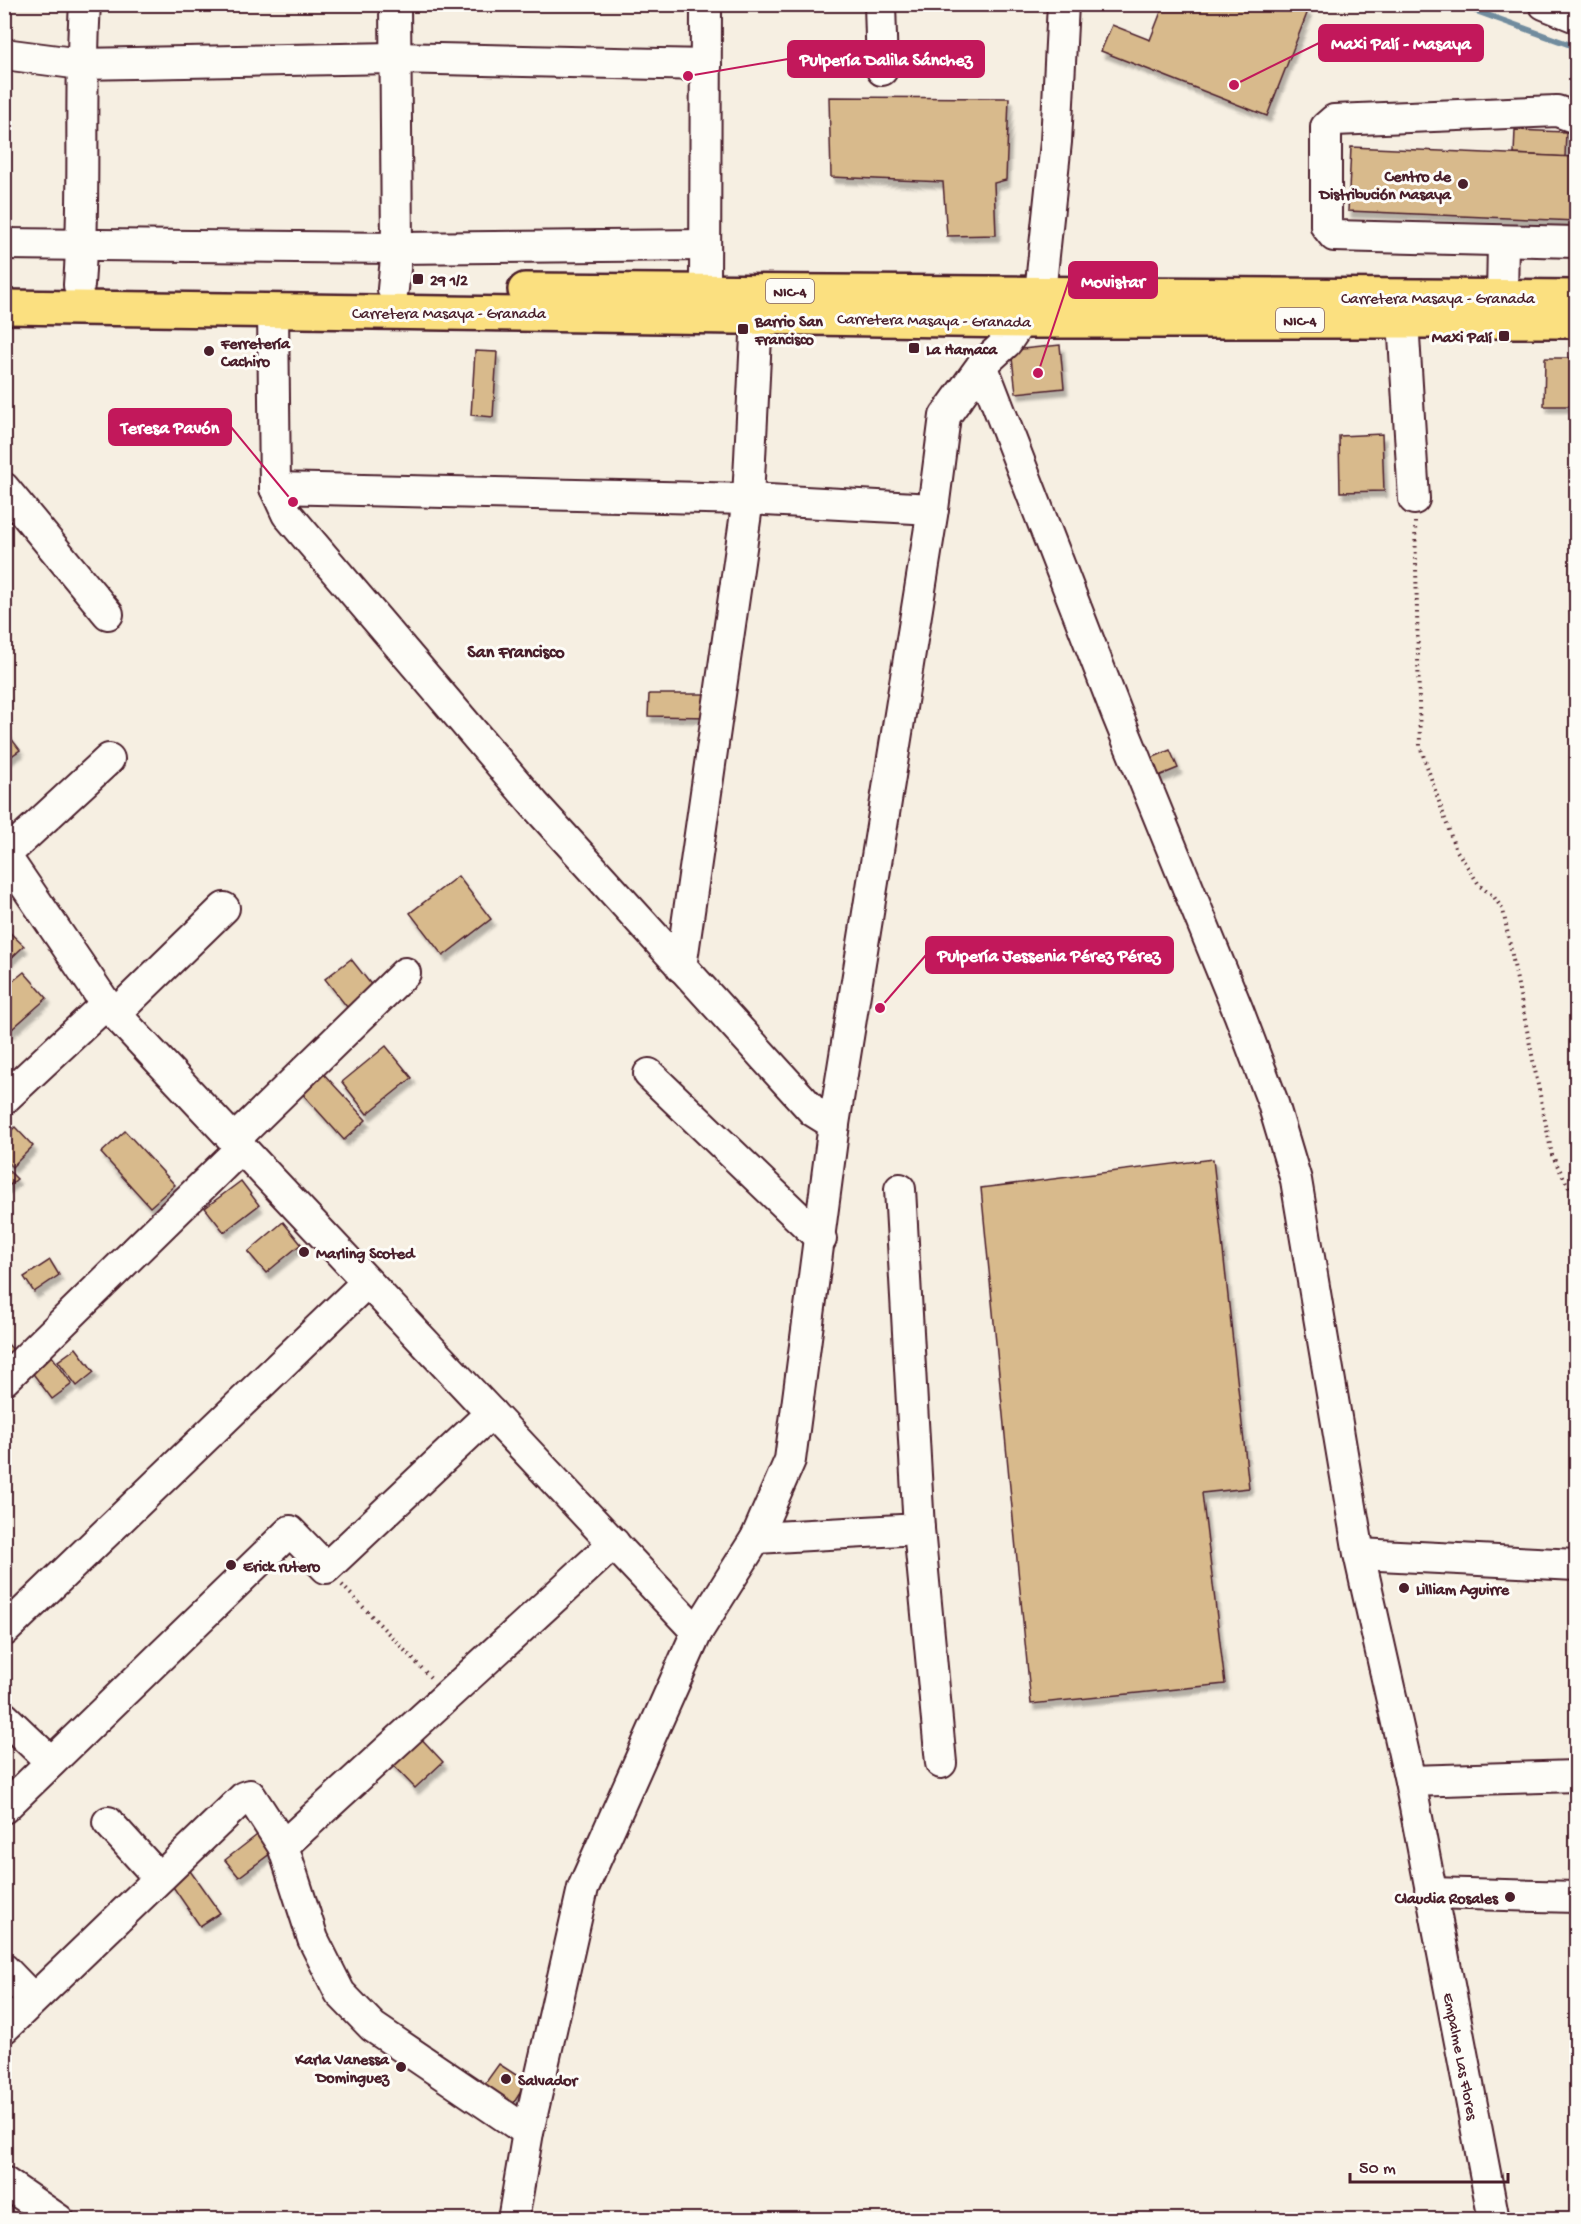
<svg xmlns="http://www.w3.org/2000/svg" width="1581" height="2224" font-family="'Gochi Hand',sans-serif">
  <defs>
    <filter id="shadow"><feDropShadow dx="3.5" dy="6" stdDeviation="1.5" flood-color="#0004"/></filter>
  </defs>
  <rect width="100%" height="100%" fill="#f6efe2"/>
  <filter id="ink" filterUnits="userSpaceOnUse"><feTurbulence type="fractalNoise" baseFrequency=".0167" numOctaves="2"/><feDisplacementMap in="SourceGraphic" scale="12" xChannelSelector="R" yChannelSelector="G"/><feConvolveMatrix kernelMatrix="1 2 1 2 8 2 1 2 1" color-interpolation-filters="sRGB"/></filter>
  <g filter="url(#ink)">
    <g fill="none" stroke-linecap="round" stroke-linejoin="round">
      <!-- stream -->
      <polyline stroke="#718c9e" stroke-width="6" points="1457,4 1576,47"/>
    </g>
    <!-- building -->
    <g fill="#d8ba8c" stroke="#4a1f2b" stroke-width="1.5" filter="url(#shadow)">
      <polygon points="1164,4 1292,4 1308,11 1267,116 1101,51 1112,25 1150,40"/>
      <polygon points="829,97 1009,98 1006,180 994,183 996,235 947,236 943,182 831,177"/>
      <polygon points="1515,130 1566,132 1565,157 1514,154"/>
      <polygon points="1351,147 1576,157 1576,221 1348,211"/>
      <polygon points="1060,345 1064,388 1016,393 1012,358 1022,349"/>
      <polygon points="475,351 497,352 493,417 471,415"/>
      <polygon points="1545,358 1576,358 1576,406 1544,406"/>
      <polygon points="1382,434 1384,491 1340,492 1339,436"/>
      <polygon points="649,694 711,694 710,717 648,716"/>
      <polygon points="4,729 20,750 4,761"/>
      <polygon points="1170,750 1178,768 1149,780 1142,762"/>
      <polygon points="458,876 491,919 443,956 410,913"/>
      <polygon points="4,927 24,946 4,965"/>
      <polygon points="351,959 373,987 347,1007 325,979"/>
      <polygon points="24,972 47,998 4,1036 4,988"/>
      <polygon points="386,1046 412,1078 367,1114 342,1082"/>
      <polygon points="321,1071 366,1120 344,1140 299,1090"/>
      <polygon points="15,1127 33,1146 12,1167 4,1159 4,1137"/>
      <polygon points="125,1131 175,1185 150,1207 101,1153"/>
      <polygon points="1213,1159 1249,1488 1202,1493 1225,1684 1031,1704 981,1188"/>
      <polygon points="4,1166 17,1179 4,1190"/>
      <polygon points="241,1181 259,1205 224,1232 205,1208"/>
      <polygon points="283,1222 301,1244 266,1273 248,1252"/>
      <polygon points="50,1260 59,1275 34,1292 24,1277"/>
      <polygon points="4,1340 18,1355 4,1368"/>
      <polygon points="76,1348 94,1372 77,1386 58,1361"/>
      <polygon points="49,1352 72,1384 52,1399 28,1367"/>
      <polygon points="417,1734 443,1762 415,1788 388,1760"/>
      <polygon points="261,1832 275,1850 239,1877 225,1860"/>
      <polygon points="188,1868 220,1913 200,1926 169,1881"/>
      <polygon points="4,1983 25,2003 4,2020"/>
      <polygon points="499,2064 527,2082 513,2104 484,2085"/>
    </g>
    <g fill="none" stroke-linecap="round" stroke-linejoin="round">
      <defs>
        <g id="minor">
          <polyline points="880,4 882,70"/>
          <polyline points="1544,4 1576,17"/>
          <polyline points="4,54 81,64 394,58 706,65"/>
          <polyline points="1576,118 1557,111 1334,120 1326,127 1326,226 1334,236 1576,242"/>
          <polyline points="4,244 397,248 705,245"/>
          <path d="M79,285C86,192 79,98 85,4"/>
          <polyline points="393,289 397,248 395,4"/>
          <polyline points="705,289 706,4"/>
          <polyline points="1502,297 1503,242"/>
          <polyline points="273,311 275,488 287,514 534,804 813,1111 834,1124"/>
          <polyline points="1403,320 1414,499"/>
          <polyline points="982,365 1117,714 1239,1013 1272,1100 1296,1180 1359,1554 1410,1781 1494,2220"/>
          <polyline points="4,488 108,614"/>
          <polyline points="275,488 748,499 933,509"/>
          <polyline points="4,854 106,1004 697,1632"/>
          <polyline points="5,855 109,759"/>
          <polyline points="681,967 748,499 757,316"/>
          <polyline points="115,1014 224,908"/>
          <polyline points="649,1074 821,1239"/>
          <polyline points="4,1099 106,1004"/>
          <polyline points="234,1140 405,973"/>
          <polyline points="4,1380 241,1148"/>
          <polyline points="919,1529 941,1763"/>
          <polyline points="756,1538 919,1529 900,1189"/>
          <polyline points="1359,1554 1576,1565"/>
          <polyline points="4,1631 367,1282"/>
          <polyline points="4,1717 51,1762"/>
          <polyline points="1410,1781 1576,1776"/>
          <polyline points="4,1808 290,1531 326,1568 491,1413"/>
          <polyline points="108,1822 159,1878"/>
          <polyline points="283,1846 614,1543"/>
          <polyline points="1430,1893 1576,1897"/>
          <polyline points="4,1969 33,1999"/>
          <polyline points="4,2028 244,1797 250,1795 283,1846 313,1939 340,1993 373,2027 528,2132"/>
          <polyline points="4,2182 59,2220"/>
          <polyline points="513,2220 528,2132 583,1888 697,1632 756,1538 790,1460 834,1124 933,509 945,416 982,365 1006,343 1040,293 1056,142 1063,4"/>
        </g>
        <g id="highway">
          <polyline points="525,290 1576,297"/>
          <polyline points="4,307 1023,321 1576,321"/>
        </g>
      </defs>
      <!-- minor casing -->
      <use href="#minor" stroke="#4a1f2b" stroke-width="34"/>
      <!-- highway casing -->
      <use href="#highway" stroke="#4a1f2b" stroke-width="38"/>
      <!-- path -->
      <g stroke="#4a1f2b" stroke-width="4" stroke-dasharray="1.5 4.5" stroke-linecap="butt">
        <polyline points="1415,522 1420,746 1455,848 1480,886 1494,897 1503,910 1552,1155 1576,1201"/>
        <polyline points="342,1585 432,1679"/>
      </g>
      <!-- minor -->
      <use href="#minor" stroke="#fdfcf7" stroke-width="30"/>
      <!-- highway -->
      <use href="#highway" stroke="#fbe080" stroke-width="33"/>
    </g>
  </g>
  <!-- markers -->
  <g fill="#4a1f2b" stroke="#fdfcf7" stroke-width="2">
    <circle cx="1463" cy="184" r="6"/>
    <rect x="412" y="273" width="12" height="12" rx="3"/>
    <rect x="737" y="323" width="12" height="12" rx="3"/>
    <rect x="1498" y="330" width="12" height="12" rx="3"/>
    <rect x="908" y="342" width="12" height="12" rx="3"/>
    <circle cx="209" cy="351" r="6"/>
    <circle cx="304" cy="1252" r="6"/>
    <circle cx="231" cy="1565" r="6"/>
    <circle cx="1404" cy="1588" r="6"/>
    <circle cx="1510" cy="1897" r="6"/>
    <circle cx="401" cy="2067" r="6"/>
    <circle cx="506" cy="2079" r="6"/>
  </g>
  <g text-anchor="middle" stroke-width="6" stroke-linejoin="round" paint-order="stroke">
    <!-- shield labels -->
    <g fill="#fdfcf7" stroke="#806168" stroke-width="1.5">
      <rect x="766" y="279" width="48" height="24" rx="4.5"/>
      <rect x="1276" y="308" width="48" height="24" rx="4.5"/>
    </g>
    <g font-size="15" font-weight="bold" fill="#4a1f2b">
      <text x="790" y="296">NIC-4</text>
      <text x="1300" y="325">NIC-4</text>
    </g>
    <!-- poi labels -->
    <g font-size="16" font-weight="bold" fill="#4a1f2b" stroke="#fdfcf7" text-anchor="start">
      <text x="1451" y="181" text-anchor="end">Centro de<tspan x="1451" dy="18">Distribución Masaya</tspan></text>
      <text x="430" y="285">29 1/2</text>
      <text x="755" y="326">Barrio San<tspan x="755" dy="18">Francisco</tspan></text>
      <text x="1492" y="342" text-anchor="end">Maxi Palí</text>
      <text x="221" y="348">Ferretería<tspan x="221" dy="18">Cachiro</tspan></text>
      <text x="926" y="354">La Hamaca</text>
      <text x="316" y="1258">Marling Scoted</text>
      <text x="243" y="1571">Erick rutero</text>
      <text x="1416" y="1594">Lilliam Aguirre</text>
      <text x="1498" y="1903" text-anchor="end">Claudia Rosales</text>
      <text x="389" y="2064" text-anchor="end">Karla Vanessa<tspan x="389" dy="18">Dominguez</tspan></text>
      <text x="518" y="2085">Salvador</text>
    </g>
    <!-- street labels -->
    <g font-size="16" fill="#4a1f2b" stroke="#fdfcf7">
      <text x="1438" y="303">Carretera Masaya - Granada</text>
      <text x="449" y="318">Carretera Masaya - Granada</text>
      <text transform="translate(934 319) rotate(1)" y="6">Carretera Masaya - Granada</text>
      <text transform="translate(1462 2056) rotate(79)" y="6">Empalme Las Flores</text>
    </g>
    <!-- neighbourhood labels -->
    <g font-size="18" font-weight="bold" fill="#4a1f2b" stroke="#fdfcf7">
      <text x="516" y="657">San Francisco</text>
    </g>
  </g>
  <!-- callouts -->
  <path fill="none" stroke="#c2185b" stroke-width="2" d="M1234 85L1319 43M688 76L788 59M1038 373L1069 280M293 502L231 427M880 1008L926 955"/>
  <g fill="#c2185b" stroke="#fdfcf7" stroke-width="2">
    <circle cx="1234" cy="85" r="6"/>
    <circle cx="688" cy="76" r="6"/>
    <circle cx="1038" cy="373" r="6"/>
    <circle cx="293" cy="502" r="6"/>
    <circle cx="880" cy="1008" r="6"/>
  </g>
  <g fill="#c2185b" stroke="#c2185b" stroke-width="2">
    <rect x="1319" y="25" width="164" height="36" rx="6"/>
    <rect x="788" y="41" width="196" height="36" rx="6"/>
    <rect x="1069" y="262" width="88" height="36" rx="6"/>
    <rect x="109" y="409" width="122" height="36" rx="6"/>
    <rect x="926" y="937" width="247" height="36" rx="6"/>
  </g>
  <g font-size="18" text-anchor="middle" font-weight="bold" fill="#fff">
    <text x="1401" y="49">Maxi Palí - Masaya</text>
    <text x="886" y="65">Pulpería Dalila Sánchez</text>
    <text x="1113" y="287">Movistar</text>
    <text x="170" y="433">Teresa Pavón</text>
    <text x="1049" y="961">Pulpería Jessenia Pérez Pérez</text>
  </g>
  <!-- margin -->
  <rect width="1581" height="2224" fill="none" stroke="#fdfcf7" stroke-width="24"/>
  <rect x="12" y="12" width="1557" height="2200" fill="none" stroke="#4a1f2b" stroke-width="2" filter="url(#ink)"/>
  <!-- scale -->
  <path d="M1350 2173v9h158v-9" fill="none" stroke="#4a1f2b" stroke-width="3"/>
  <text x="1359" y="2173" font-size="18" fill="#4a1f2b" stroke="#fdfcf7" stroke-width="4.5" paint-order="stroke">50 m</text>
</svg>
